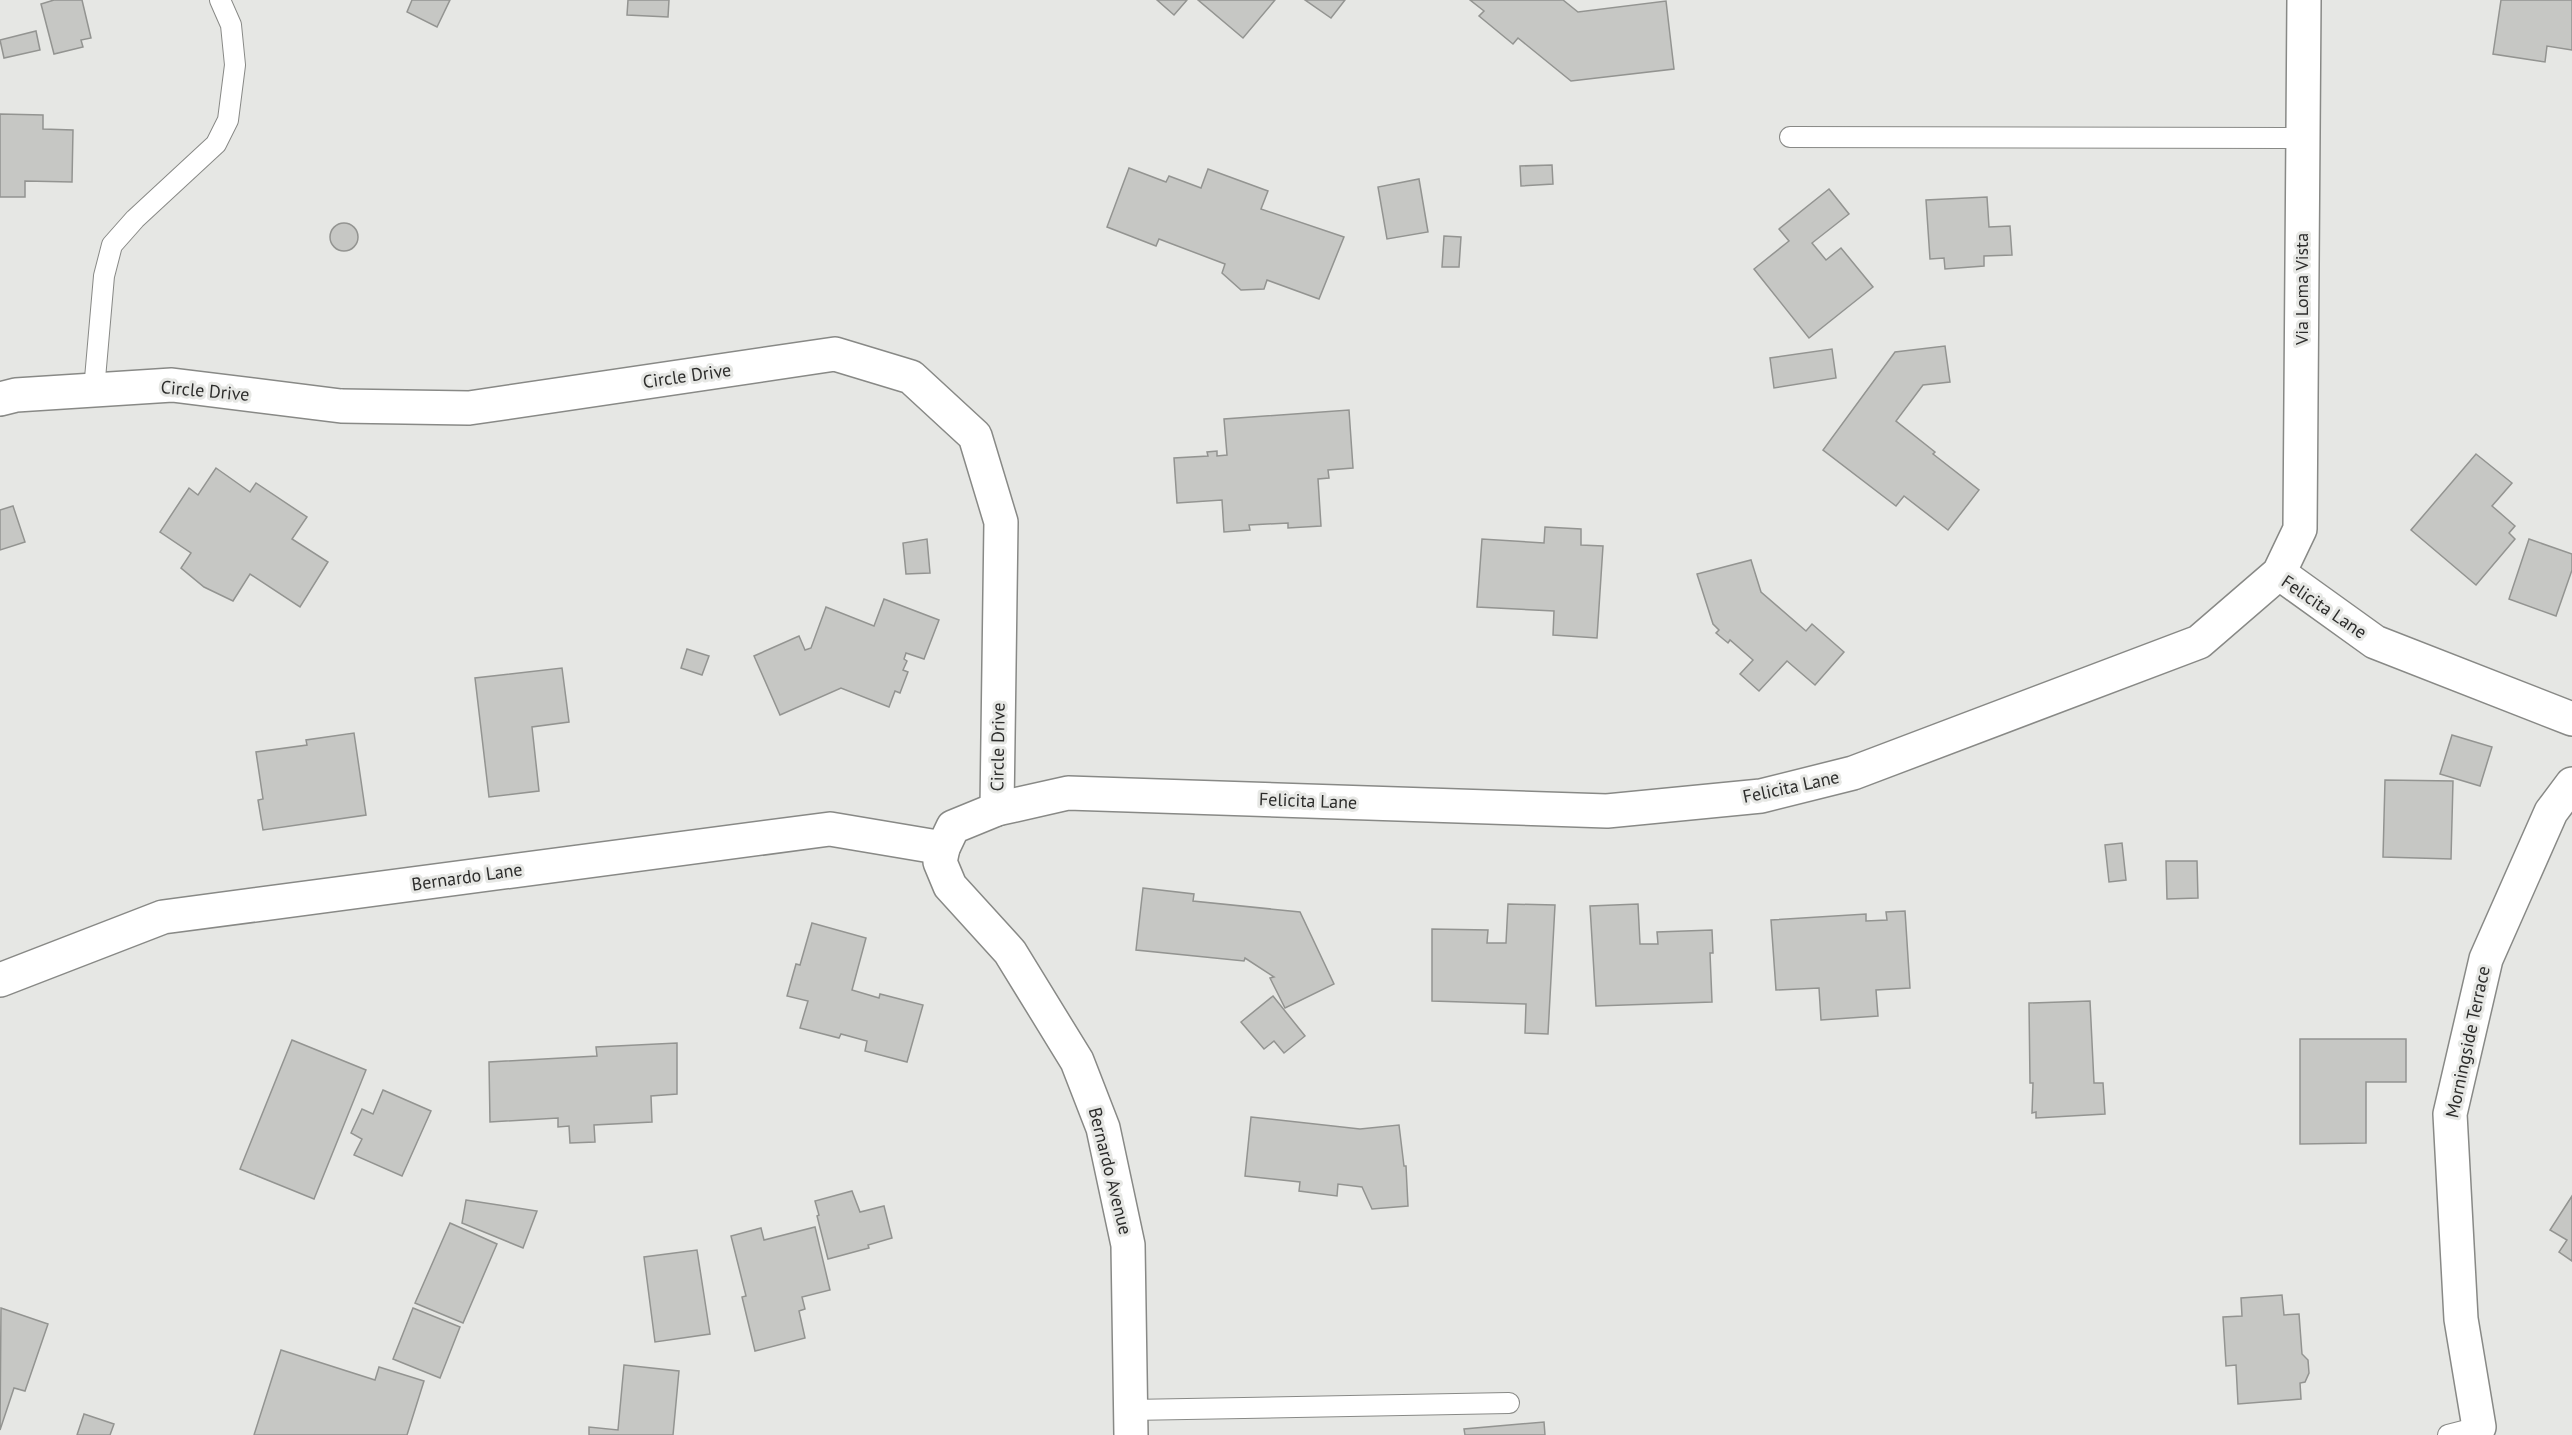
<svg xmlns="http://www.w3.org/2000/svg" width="2572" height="1435" font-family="'PT Sans',sans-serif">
  <rect width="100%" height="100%" fill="#e6e7e4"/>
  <!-- building -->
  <g fill="#c6c7c4" stroke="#939491" stroke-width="1.5">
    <polygon points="82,0 91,38 81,40 83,47 54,54 41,4 54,0"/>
    <polygon points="412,0 450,0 437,27 407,12"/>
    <polygon points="628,0 669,0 668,17 627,15"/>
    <polygon points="1157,0 1187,0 1174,15"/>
    <polygon points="1198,0 1275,0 1243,38"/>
    <polygon points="1305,0 1345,0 1331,18"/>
    <polygon points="1470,0 1563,0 1578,12 1666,1 1674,69 1571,81 1518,38 1513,44 1479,16 1484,11"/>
    <polygon points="2501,0 2572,0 2572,50 2547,46 2545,62 2493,54"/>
    <polygon points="36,31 40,50 4,58 0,40"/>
    <polygon points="0,114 43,115 43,129 73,130 72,182 25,181 25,197 0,197"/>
    <polygon points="1552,165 1553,184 1521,186 1520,166"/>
    <polygon points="1129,168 1166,182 1169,176 1201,188 1208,169 1268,191 1261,209 1344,237 1319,299 1267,280 1264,289 1241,290 1222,273 1225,264 1159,239 1156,246 1107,227"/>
    <polygon points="1419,179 1428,232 1387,239 1378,187"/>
    <polygon points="1829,189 1849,214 1812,243 1826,260 1841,248 1873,287 1809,338 1754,269 1789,241 1779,229"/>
    <polygon points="1987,197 1989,227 2010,226 2012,255 1984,256 1984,266 1945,269 1944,258 1930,259 1926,200"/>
    <circle cx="344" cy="237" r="14"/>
    <polygon points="1444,236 1461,237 1459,267 1442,267"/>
    <polygon points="1945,346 1950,382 1923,385 1896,421 1935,452 1933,454 1979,490 1948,530 1904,496 1896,506 1823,450 1895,352"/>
    <polygon points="1832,349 1836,378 1774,388 1770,358"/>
    <polygon points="1349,410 1353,468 1328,470 1329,478 1318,479 1321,526 1288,528 1288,523 1249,525 1250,530 1224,532 1222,500 1177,503 1174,458 1208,456 1207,452 1217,451 1217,456 1227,455 1224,419"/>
    <polygon points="2476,454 2512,483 2492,506 2515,526 2509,533 2515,539 2476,585 2411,530"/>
    <polygon points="216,468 250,492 256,483 307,517 292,539 328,562 300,607 250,574 233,601 204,587 181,568 191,553 160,532 189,488 198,495"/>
    <polygon points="13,506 25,542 0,550 0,510"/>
    <polygon points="1545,527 1581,529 1581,545 1603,546 1597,638 1553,635 1554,611 1477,607 1482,539 1544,543"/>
    <polygon points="927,539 930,573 906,574 903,543"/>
    <polygon points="2529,539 2572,554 2572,570 2556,616 2509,599"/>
    <polygon points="1751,560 1761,592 1806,631 1812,624 1844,652 1815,685 1787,661 1759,691 1740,674 1753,660 1730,640 1728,643 1716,633 1719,630 1713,624 1697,574"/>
    <polygon points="884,599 939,620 924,659 906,653 904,659 907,661 903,670 908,672 900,693 895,691 889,707 841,688 780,715 754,656 799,636 805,650 811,648 826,607 874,626"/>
    <polygon points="687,649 709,656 702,675 681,668"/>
    <polygon points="562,668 569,722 532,727 539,791 489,797 475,678"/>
    <polygon points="354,733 366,815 263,830 258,800 263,799 256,752 307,745 306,740"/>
    <polygon points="2452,735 2492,747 2480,786 2440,774"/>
    <polygon points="2385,780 2453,781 2451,859 2383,857"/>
    <polygon points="2122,843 2126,880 2109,882 2105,845"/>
    <polygon points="2166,861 2197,861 2198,898 2167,899"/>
    <polygon points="1143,888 1194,894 1193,901 1300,912 1334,984 1285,1008 1270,978 1274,977 1245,958 1244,961 1136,950"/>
    <polygon points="1508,904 1555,905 1548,1034 1525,1033 1526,1004 1432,1001 1432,929 1488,930 1487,943 1506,943"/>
    <polygon points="1638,904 1640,944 1658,944 1657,932 1712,930 1713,953 1710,953 1712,1002 1596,1006 1590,906"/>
    <polygon points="1905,911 1910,988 1876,990 1878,1016 1821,1020 1819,988 1776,990 1771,920 1866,914 1866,921 1887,920 1886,912"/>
    <polygon points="812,923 866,938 852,990 879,998 880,994 923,1005 907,1062 865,1051 867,1041 841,1034 839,1038 800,1028 808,1001 787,996 796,964 800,965"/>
    <polygon points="1273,996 1305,1036 1284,1053 1274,1041 1264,1049 1241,1022"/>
    <polygon points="2090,1001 2094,1083 2103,1083 2105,1114 2036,1118 2036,1112 2032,1113 2033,1083 2030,1083 2029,1003"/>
    <polygon points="2300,1039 2406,1039 2406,1082 2366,1082 2366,1143 2300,1144"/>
    <polygon points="292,1040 366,1070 314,1199 240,1169"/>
    <polygon points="677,1043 677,1094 651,1096 652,1122 594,1125 595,1142 570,1143 569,1126 558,1127 558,1118 490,1122 489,1062 597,1056 596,1047"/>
    <polygon points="383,1090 431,1111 402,1176 354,1155 362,1139 351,1133 362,1109 373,1114"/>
    <polygon points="1251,1117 1360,1129 1399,1125 1404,1166 1406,1166 1408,1206 1372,1209 1362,1187 1338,1184 1337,1196 1299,1191 1300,1182 1245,1176"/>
    <polygon points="852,1191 860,1212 884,1206 892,1238 868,1245 869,1248 828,1259 817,1216 819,1215 815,1201"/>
    <polygon points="2572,1196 2572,1261 2559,1252 2567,1240 2550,1230"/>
    <polygon points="466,1200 537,1211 523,1248 462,1223"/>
    <polygon points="450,1223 497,1244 463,1323 415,1303"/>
    <polygon points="815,1227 830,1290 802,1297 805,1309 799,1311 805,1338 755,1351 742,1297 746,1296 731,1236 761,1228 764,1240"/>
    <polygon points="697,1250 710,1334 655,1342 644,1257"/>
    <polygon points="2282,1295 2284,1315 2299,1314 2302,1354 2308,1360 2309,1373 2305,1382 2300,1383 2301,1399 2238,1404 2236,1365 2226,1366 2223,1317 2242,1316 2241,1298"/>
    <polygon points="1,1308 48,1324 25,1391 14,1388 0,1430"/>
    <polygon points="413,1308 460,1327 440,1378 393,1359"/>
    <polygon points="281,1350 375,1380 379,1367 424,1381 407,1435 254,1435"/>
    <polygon points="624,1365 679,1371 673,1435 589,1435 589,1427 618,1430"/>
    <polygon points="84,1414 114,1424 110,1435 77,1435"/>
    <polygon points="1544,1422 1545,1435 1465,1435 1464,1429"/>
  </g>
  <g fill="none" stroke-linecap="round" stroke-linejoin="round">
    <defs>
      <g id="service">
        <polyline points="1790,137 2303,138"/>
        <polyline points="94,390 104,276 112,245 135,219 216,144 228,120 235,65 231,25 220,0"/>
        <polyline points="1130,1410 1509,1403"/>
        <polyline points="2448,1435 2479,1427"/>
      </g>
      <g id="minor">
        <polyline points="0,399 16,395 172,385 341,406 469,408 835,354 911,377 975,436 1001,522 997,809"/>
        <polyline points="2279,573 2375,642 2572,719"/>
        <polyline points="0,980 163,917 830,829 943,848"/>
        <polyline points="2479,1427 2461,1319 2450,1114 2486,959 2551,812 2572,784"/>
      </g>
      <polyline id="tertiary" points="1131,1435 1128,1245 1103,1128 1077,1061 1010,952 950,886 940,862 943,848 953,827 997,809 1068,793 1607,811 1761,796 1853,773 2199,642 2279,573 2300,529 2304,0"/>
    </defs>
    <!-- service casing -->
    <use href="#service" stroke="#888986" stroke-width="22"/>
    <!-- minor casing -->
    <use href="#minor" stroke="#888986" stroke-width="36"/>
    <!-- tertiary casing -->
    <use href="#tertiary" stroke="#888986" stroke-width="36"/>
    <!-- service -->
    <use href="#service" stroke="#fff" stroke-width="20"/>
    <!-- minor -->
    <use href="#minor" stroke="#fff" stroke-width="33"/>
    <!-- tertiary -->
    <use href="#tertiary" stroke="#fff" stroke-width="33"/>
  </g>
  <g text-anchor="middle" stroke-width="6" stroke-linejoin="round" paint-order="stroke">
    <!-- street labels -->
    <g font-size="18" fill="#2c2c2b" stroke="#e6e7e4">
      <text transform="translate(2302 289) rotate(-90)" y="6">Via Loma Vista</text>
      <text transform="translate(687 376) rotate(-8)" y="6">Circle Drive</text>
      <text transform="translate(205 391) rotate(5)" y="6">Circle Drive</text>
      <text transform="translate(2324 607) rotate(34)" y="6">Felicita Lane</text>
      <text transform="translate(998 747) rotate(-89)" y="6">Circle Drive</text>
      <text transform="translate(1791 787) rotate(-12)" y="6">Felicita Lane</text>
      <text transform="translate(1308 801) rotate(2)" y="6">Felicita Lane</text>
      <text transform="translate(467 877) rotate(-8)" y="6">Bernardo Lane</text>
      <text transform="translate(2468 1042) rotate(-78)" y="6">Morningside Terrace</text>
      <text transform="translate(1110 1171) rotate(76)" y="6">Bernardo Avenue</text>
    </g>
  </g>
</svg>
